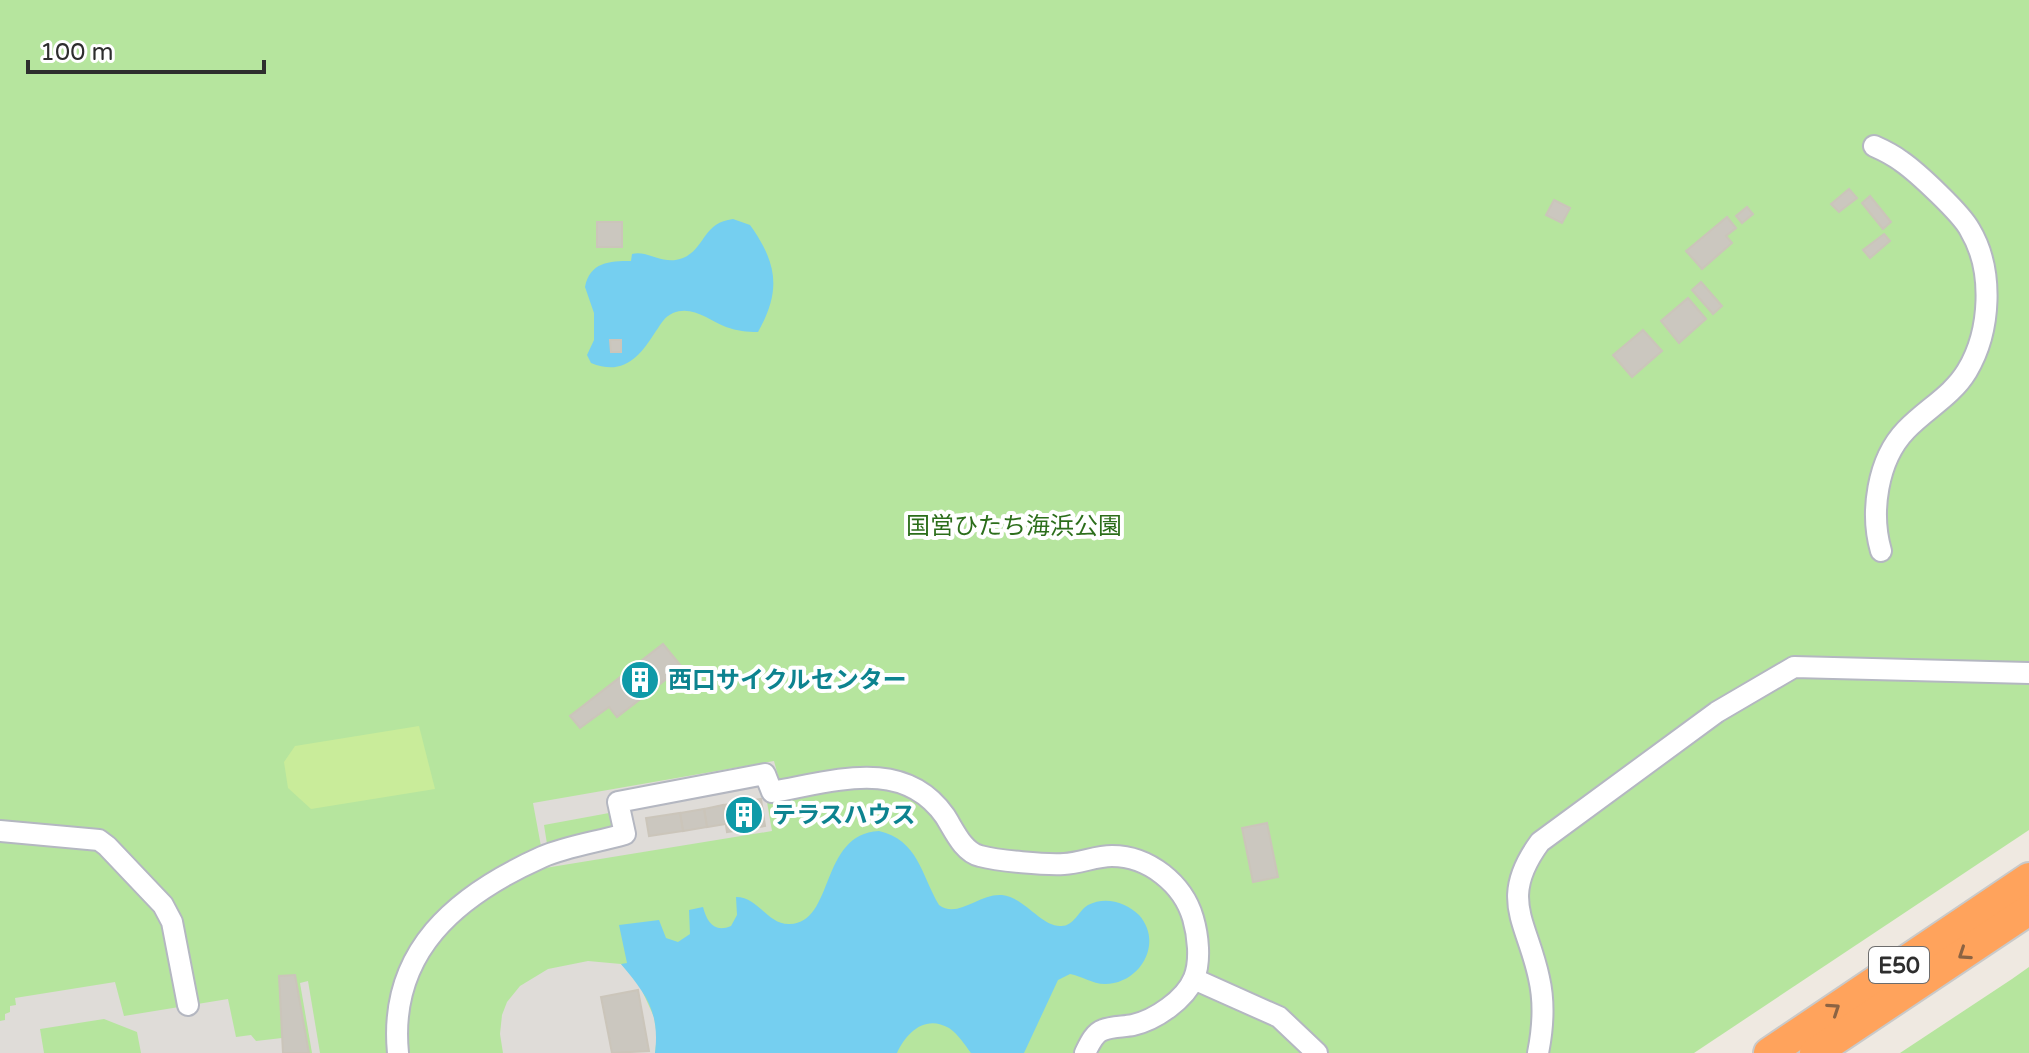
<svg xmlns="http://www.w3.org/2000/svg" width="2029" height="1053" font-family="'Varela Round','Noto Sans JP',sans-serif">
  <rect width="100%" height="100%" fill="#efe9e1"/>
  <!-- green -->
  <g fill="#b6e59e">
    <polygon points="0,0 2029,0 2029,830 1694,1053 0,1053"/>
    <polygon points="2029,967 2029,1053 1900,1053 2012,979"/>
  </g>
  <!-- pitch -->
  <polygon fill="#c9ec9a" points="419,726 435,789 311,809 288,788 284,762 295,746"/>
  <!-- plaza -->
  <g fill="#dfdcd8" fill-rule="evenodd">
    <path d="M774,761L780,783L819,792L767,802L772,831L545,868L533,803ZM761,800L765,826L728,832L726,824L649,836L647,818ZM609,813L613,832L547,844L544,825Z"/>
    <polygon points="588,961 621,964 639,984 654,1017 657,1036 655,1053 503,1053 500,1034 502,1015 507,1002 520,986 548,969"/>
    <polygon points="308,981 320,1053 312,1053 300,983"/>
    <polygon points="115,982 124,1016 228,999 236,1037 251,1035 256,1041 282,1038 283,1053 141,1053 137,1032 104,1019 40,1029 44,1053 0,1053 0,1021 5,1020 5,1014 10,1012 10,1006 16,1005 15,998"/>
  </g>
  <!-- water -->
  <g fill="#75cff0">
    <path d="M733,219L750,225C778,264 781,291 758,332C747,332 737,331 726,327C709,320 692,305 673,313C664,317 661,324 656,331C639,358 623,376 591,363L587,355L594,340V313L585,287C590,262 609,261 631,261L632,254C649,250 662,266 683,258C706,248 702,223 733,219Z"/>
    <path d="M879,831C918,840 921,874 939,905C958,919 979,893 1002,895C1024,897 1041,926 1060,926C1074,927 1078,911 1088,905C1105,896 1126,902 1139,915C1164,943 1140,984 1105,984C1092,984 1082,976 1070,974L1058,980L1024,1053H971C965,1045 958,1034 949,1028C925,1014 906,1033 897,1053H655C660,1012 646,994 621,964L627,963L619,925L659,920L666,938L678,942L690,934L689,910L703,907C707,922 714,933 731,926L737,915L736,897C759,897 767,925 790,924C835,923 819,834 879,831Z"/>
  </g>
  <!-- building -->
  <g fill="#cbc7bf" stroke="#cbc5ba" stroke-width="2">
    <polygon points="1849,189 1857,198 1839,212 1831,204"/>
    <polygon points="1870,196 1891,222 1883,229 1862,203"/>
    <polygon points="1554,200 1570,208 1562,223 1546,215"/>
    <polygon points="1747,207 1753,214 1742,223 1736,216"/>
    <polygon points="1727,217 1736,228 1726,236 1732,243 1702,269 1686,251"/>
    <rect x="597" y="222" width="25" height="25"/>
    <polygon points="1884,234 1890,241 1870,258 1863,250"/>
    <polygon points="1701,282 1722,306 1713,314 1692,290"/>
    <polygon points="1688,298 1706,319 1679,343 1661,321"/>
    <polygon points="1643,330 1662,351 1632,377 1613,355"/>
    <polygon points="610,340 621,340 621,352 611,352"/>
    <polygon points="663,644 682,667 617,717 609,707 580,728 570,716"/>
    <polygon points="761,799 765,826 727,832 723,805"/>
    <polygon points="723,805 726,824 707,827 704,809"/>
    <polygon points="704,809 707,827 683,831 680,813"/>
    <polygon points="680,813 683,831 649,836 646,818"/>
    <polygon points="1267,823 1278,877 1253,882 1242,828"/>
    <polygon points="295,975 309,1053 283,1053 279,976"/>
    <polygon points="638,990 649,1051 612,1053 601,997"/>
  </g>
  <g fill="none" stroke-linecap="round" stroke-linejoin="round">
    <defs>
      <g id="minor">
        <path d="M1874,146C1883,150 1893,155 1901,161C1917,172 1962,214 1970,230C1994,270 1991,331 1967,371C1952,396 1926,409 1906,430C1877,460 1870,513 1881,551"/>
        <polyline points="0,831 99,840 107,846 163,905 172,922 188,1005"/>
        <polyline points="1194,979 1279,1017 1317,1053"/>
        <path d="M398,1053C388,951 457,895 542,857C567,846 598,842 625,834L618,802L765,774L772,792C832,782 903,756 945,816C954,830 963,852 980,856C999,861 1045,865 1064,864C1081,863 1096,856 1112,856C1149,856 1183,884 1193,918C1198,935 1201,961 1194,978C1185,1000 1155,1020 1133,1025C1124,1027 1112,1026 1103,1030C1094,1033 1089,1045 1085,1053"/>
        <path d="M1538,1053C1543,1028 1545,1004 1539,978C1527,921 1498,899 1540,842L1717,712L1794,667L2029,673"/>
      </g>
      <g id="highway">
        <polyline points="1769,1053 2029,878"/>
        <polyline points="1815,1053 2029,910"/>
      </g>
    </defs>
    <!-- minor casing -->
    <use href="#minor" stroke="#b4b7c1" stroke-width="24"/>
    <!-- highway casing -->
    <use href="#highway" stroke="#c9c9c9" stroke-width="34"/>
    <!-- minor -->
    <use href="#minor" stroke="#fff" stroke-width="20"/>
    <!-- highway -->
    <use href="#highway" stroke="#ffa35c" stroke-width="30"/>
  </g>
  <!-- one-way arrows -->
  <defs><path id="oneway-chevron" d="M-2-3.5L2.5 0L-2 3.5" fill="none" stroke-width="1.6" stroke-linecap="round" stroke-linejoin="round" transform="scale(2)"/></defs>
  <g stroke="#8c6343">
    <use href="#oneway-chevron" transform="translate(1964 954) rotate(146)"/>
    <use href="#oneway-chevron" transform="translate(1834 1009) rotate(-34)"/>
  </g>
  <!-- icons -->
  <defs>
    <symbol id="building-disc" viewBox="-11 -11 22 22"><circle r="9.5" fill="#0f9aa8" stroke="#fff"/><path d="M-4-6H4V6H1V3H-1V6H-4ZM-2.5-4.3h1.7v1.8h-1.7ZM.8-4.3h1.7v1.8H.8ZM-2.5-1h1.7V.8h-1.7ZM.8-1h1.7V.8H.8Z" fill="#fff"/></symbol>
  </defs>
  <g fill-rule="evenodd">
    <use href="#building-disc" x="618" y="658" width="44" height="44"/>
    <use href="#building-disc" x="722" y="793" width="44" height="44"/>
  </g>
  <g text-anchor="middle" stroke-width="8" stroke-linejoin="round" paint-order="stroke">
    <!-- shield labels -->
    <rect fill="#fff" stroke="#6d6d6d" stroke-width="2" x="1869" y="947" width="60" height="36" rx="6"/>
    <g font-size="22" font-weight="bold" fill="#2e2e2e">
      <text x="1899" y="973">E50</text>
    </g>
    <!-- park labels -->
    <g font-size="24" fill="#2c6e1b" stroke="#fff">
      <text x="1014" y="534">国営ひたち海浜公園</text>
    </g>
    <!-- culture labels -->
    <g font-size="24" font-weight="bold" fill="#0d838f" stroke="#fff" text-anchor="start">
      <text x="668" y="688">西口サイクルセンター</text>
      <text x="772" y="823">テラスハウス</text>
    </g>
  </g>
  <!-- scale -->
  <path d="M28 60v12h236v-12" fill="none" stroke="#2e2e2e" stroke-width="4"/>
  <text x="40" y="60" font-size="24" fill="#2e2e2e" stroke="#ffffff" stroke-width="6" paint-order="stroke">100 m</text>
</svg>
